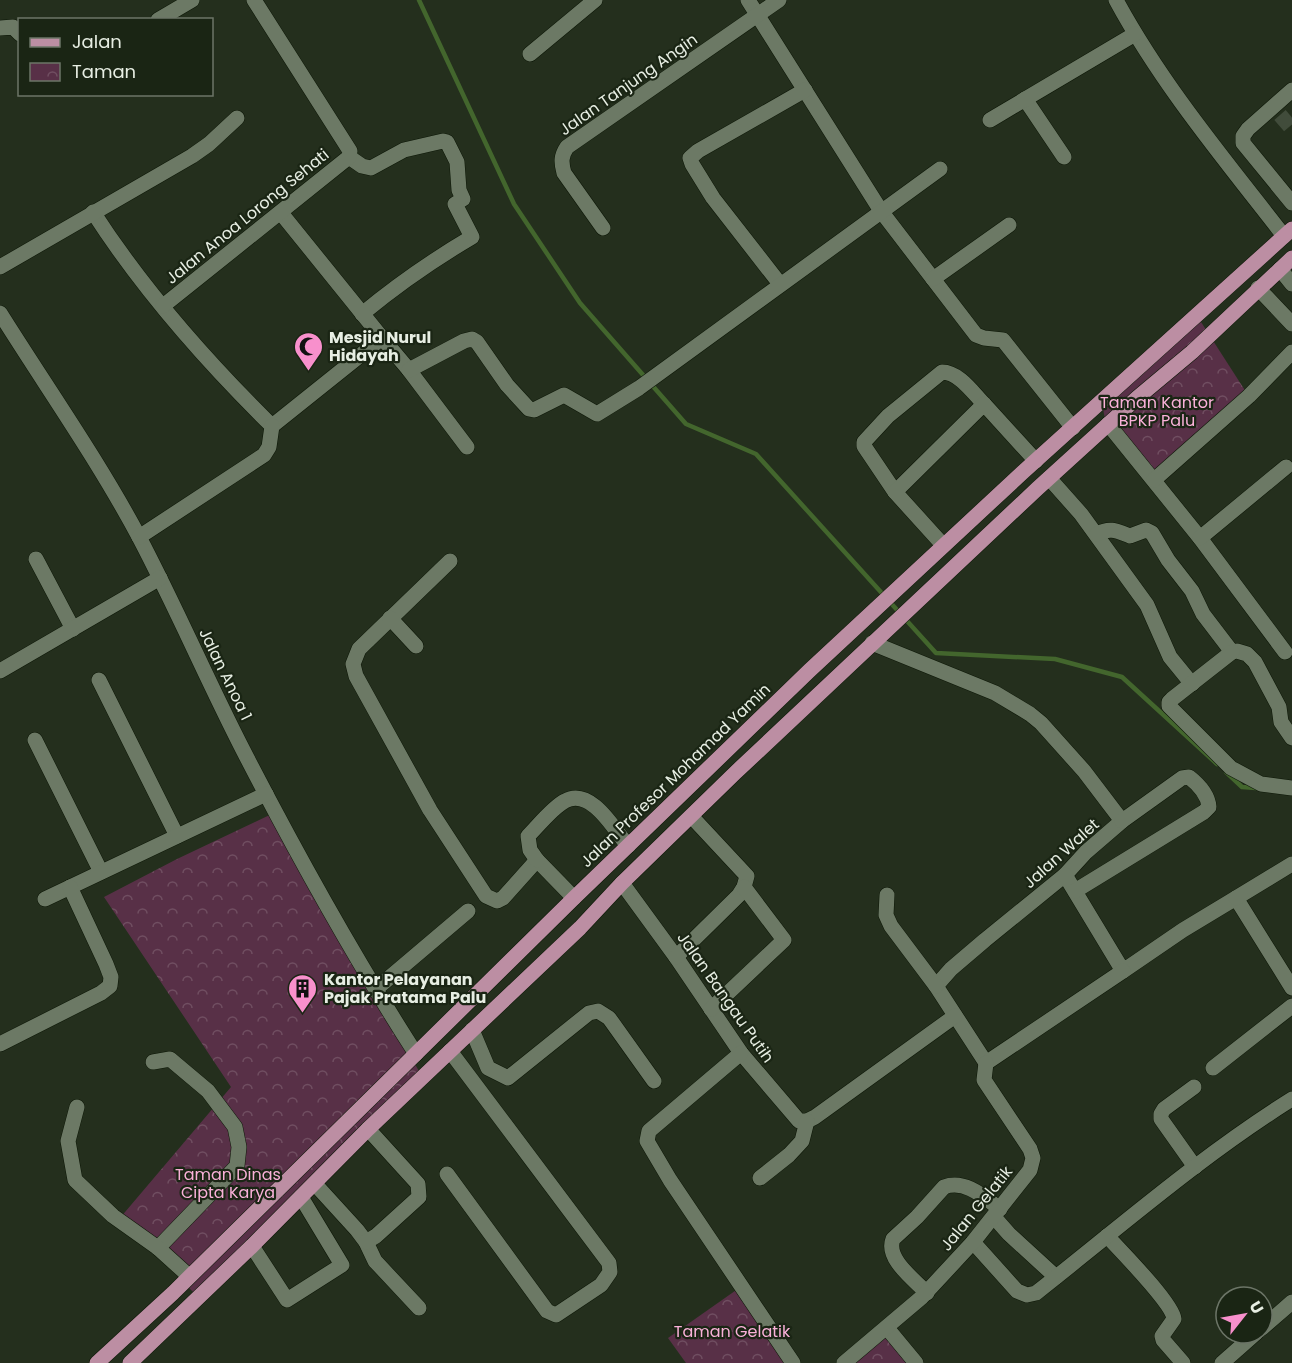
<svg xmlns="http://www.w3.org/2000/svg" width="1292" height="1363" font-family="Poppins,sans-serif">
  <defs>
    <pattern id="park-crowns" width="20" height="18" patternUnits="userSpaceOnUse" patternTransform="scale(1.5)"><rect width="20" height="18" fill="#583047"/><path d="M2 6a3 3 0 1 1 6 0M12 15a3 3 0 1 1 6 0" fill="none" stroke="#704e61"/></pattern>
  </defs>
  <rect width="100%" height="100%" fill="#242f1d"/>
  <!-- park -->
  <g fill="url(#park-crowns)">
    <polygon points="1201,322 1246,392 1151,476 1107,432 1102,402 1146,362"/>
    <polygon points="276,812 366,980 423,1078 198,1297 120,1218 231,1087 104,897 177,859"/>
    <polygon points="742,1286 790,1363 686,1363 668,1338"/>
    <polygon points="888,1325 919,1363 842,1363"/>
  </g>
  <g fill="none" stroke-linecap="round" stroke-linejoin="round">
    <!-- stream -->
    <g stroke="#43662d" stroke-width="4.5">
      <polyline points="419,0 514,204 580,303 686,424 756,454 936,653 1055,659 1122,677 1217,764"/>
      <polyline points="1226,772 1242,787 1256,788"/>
    </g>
    <!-- minor-tunnel -->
    <polyline stroke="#414c3b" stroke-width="15" stroke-dasharray="15 8" stroke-linecap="butt" points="1280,115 1292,129"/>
    <defs>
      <g id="minor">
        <polyline points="748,0 881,211 976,335 984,338 1003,340 1073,428"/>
        <path d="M1116,0C1162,85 1225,160 1284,236"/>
        <polyline points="158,20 192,0"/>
        <polyline points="0,28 13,27 20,34"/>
        <polyline points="530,54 595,0"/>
        <polyline points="1292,90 1248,129 1243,136 1243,143 1292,203"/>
        <polyline points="1025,99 1064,157"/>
        <polyline points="990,120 1135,34"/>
        <path d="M349,157L362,166L371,168L404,150L443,141L447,142L457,162L459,190L463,199L455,204L472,237C433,260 397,285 362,314"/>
        <path d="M93,212C144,291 205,360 272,426L382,338L409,370L467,447"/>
        <polyline points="281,213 382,338"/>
        <path d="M603,228L564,173C561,162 561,156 567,147L779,0"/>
        <polyline points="0,267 192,156 209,144 237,118"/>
        <polyline points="1280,269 1292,284"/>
        <polyline points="933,279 1009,225"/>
        <polyline points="780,284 713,198 692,164 690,158 698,151 805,90"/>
        <polyline points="1258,288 1292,324"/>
        <polyline points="163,306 349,157 350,151 254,0"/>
        <path d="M0,313C47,388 98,460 139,537C176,607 207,680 243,750C296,853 353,956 416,1054"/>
        <polyline points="409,370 464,341 472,339 477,342 507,385 529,409 534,410 564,395 597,414 639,388 940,169"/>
        <polyline points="1108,424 1200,538 1285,652"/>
        <polyline points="1049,478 1081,514 1147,605 1170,657 1192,684"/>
        <polyline points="1154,480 1249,396 1292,352"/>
        <path d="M895,492L864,446V442L888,416L942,372C959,372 973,393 984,404"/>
        <path d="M1097,534C1110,527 1117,531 1130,536L1146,530L1152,533L1168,560L1192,591L1203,614L1232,652L1237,651L1247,654L1255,662L1279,707L1281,722L1292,738"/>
        <polyline points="139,537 264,455 269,447 272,426"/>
        <polyline points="1200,538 1286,467"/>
        <polyline points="943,545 895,492 984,404 1036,461"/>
        <polyline points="36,559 73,629"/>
        <polyline points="450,561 359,649 353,664 356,676 430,810 486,896 497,901 503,898 537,860 574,898"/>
        <polyline points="390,618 416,646"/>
        <polyline points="872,643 995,693 1030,714 1041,723 1084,771 1122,821 1086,852 1065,875 985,940 951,969 936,986 986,1063"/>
        <polyline points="1232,652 1172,699 1169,702 1169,706 1231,768 1261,784 1292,788"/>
        <polyline points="0,671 160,578"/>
        <polyline points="99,680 177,836"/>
        <polyline points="35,740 101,872"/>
        <path d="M537,860L530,850L528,836C538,826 553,807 565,801C591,787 614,829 628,846"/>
        <polyline points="1065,875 1123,971 1183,930 1236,898 1292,988"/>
        <polyline points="622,883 676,957 741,1053 799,1121 807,1121 815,1117 955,1016"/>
        <path d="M1075,891L1204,812L1209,807C1208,794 1198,784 1189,777L1182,778L1122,821"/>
        <polyline points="887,895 886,915 891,926 936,986"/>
        <polyline points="1236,898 1292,864"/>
        <polyline points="45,899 266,794"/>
        <polyline points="676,957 739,895 744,887 747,876 692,817"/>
        <polyline points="376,989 468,911"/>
        <polyline points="711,1009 784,940 744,887"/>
        <polyline points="472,1030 488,1068 508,1078 589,1013 598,1011 609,1018 654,1081"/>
        <polyline points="0,1044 101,993 110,986 111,977 106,964 70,887"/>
        <polyline points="741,1053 649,1131 647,1141 670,1180 793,1363"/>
        <polyline points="153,1062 170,1059 208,1091 235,1127 239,1147 237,1166 158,1248"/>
        <polyline points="986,1063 1123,971"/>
        <polyline points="1213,1068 1292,1006"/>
        <polyline points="1194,1087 1164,1109 1161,1114 1161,1119 1195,1167"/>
        <polyline points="77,1107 68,1141 75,1180 113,1216 158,1248 189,1276"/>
        <polyline points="447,1174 547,1311 556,1315 601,1285 610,1272 609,1263 450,1051"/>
        <polyline points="760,1178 789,1155 802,1141 807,1121"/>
        <polyline points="315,1184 357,1230 366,1242 375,1261 419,1308"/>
        <polyline points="994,1217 1009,1234 1056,1277"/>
        <path d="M1107,1236C1120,1250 1173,1304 1174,1319L1162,1336L1163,1340L1183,1363"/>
        <polyline points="366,1242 376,1236 419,1197 418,1184 368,1129"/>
        <path d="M973,1242L1017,1291L1027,1295L1036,1293C1120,1227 1201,1156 1292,1099"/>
        <polyline points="252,1246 287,1300 342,1265 301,1197"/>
        <path d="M927,1293C915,1280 885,1259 893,1239L917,1217L944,1187C965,1179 984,1197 1000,1209"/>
        <polyline points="887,1328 916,1363"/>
        <polyline points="1262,1328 1292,1302"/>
        <polyline points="844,1363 922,1297 973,1242 1030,1170 1033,1158 1030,1149 984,1080 986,1063"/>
        <polyline points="1222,1363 1256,1333"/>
      </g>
      <g id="major">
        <polyline points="97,1363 173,1293 574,898 810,670 1023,472 1292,229"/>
        <polyline points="130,1363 252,1246 368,1129 580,928 622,883 735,773 1038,488 1137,398 1192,352 1292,258"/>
      </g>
    </defs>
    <!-- minor casing -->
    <use href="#minor" stroke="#0d1707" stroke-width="16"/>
    <!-- major casing -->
    <use href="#major" stroke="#0d1707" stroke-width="16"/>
    <!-- minor -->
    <use href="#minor" stroke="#6c7965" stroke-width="15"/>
    <!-- major -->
    <use href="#major" stroke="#bc8ea3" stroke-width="15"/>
  </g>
  <!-- icons -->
  <defs>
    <symbol id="mosque-pin" viewBox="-11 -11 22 30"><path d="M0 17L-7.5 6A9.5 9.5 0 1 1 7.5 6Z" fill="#f890cc" stroke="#1a2514"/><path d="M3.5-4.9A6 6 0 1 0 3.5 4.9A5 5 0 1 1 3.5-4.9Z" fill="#111"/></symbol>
    <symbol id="building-pin" viewBox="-11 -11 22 30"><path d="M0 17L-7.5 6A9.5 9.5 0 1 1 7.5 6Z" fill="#f890cc" stroke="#1a2514"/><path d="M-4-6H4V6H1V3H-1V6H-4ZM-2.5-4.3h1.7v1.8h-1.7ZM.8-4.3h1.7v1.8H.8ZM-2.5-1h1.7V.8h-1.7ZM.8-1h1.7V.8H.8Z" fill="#111"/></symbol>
  </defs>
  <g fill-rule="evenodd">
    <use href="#mosque-pin" x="292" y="330" width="33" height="45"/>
    <use href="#building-pin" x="286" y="972" width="33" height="45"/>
  </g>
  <g text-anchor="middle" stroke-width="4.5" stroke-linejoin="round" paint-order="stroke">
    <!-- street labels -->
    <g font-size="16" fill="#e7eee3" stroke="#1a2514">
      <text transform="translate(628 84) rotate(-35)" y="6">Jalan Tanjung Angin</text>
      <text transform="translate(247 216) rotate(-39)" y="6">Jalan Anoa Lorong Sehati</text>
      <text transform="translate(226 674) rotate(64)" y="6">Jalan Anoa 1</text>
      <text transform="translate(675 775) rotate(-44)" y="6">Jalan Profesor Mohamad Yamin</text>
      <text transform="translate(1061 853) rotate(-42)" y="6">Jalan Walet</text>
      <text transform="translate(726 997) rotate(55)" y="6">Jalan Bangau Putih</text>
      <text transform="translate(976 1208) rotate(-51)" y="6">Jalan Gelatik</text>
    </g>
    <!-- poi labels -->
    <g font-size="16" font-weight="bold" fill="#e7eee3" stroke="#1a2514" text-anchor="start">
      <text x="329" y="343">Mesjid Nurul<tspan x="329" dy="18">Hidayah</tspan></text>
      <text x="324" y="985">Kantor Pelayanan<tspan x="324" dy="18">Pajak Pratama Palu</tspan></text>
    </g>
    <!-- park labels -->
    <g font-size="16" fill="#fab1d9" stroke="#1a2514">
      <text x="1157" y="408">Taman Kantor<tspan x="1157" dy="18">BPKP Palu</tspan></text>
      <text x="228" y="1180">Taman Dinas<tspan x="228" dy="18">Cipta Karya</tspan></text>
      <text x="732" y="1337">Taman Gelatik</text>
    </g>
  </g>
  <!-- legend -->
  <rect x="18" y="18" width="195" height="78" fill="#1a2514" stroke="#6c7567" stroke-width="1.5"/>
  <rect x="30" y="38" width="30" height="9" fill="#bc8ea3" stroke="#6c7567" stroke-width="1.5"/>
  <text x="72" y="48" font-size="18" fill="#e7eee3">Jalan</text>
  <rect x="30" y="63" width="30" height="18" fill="url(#park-crowns)" stroke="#6c7567" stroke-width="1.5"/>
  <text x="72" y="78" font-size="18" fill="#e7eee3">Taman</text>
  <!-- north arrow -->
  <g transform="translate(1244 1315) rotate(59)"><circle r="28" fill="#1a2514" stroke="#6c7567" stroke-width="1.5"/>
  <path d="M0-4.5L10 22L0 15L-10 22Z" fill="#f890cc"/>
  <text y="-9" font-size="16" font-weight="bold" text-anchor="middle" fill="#e7eee3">U</text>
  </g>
</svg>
